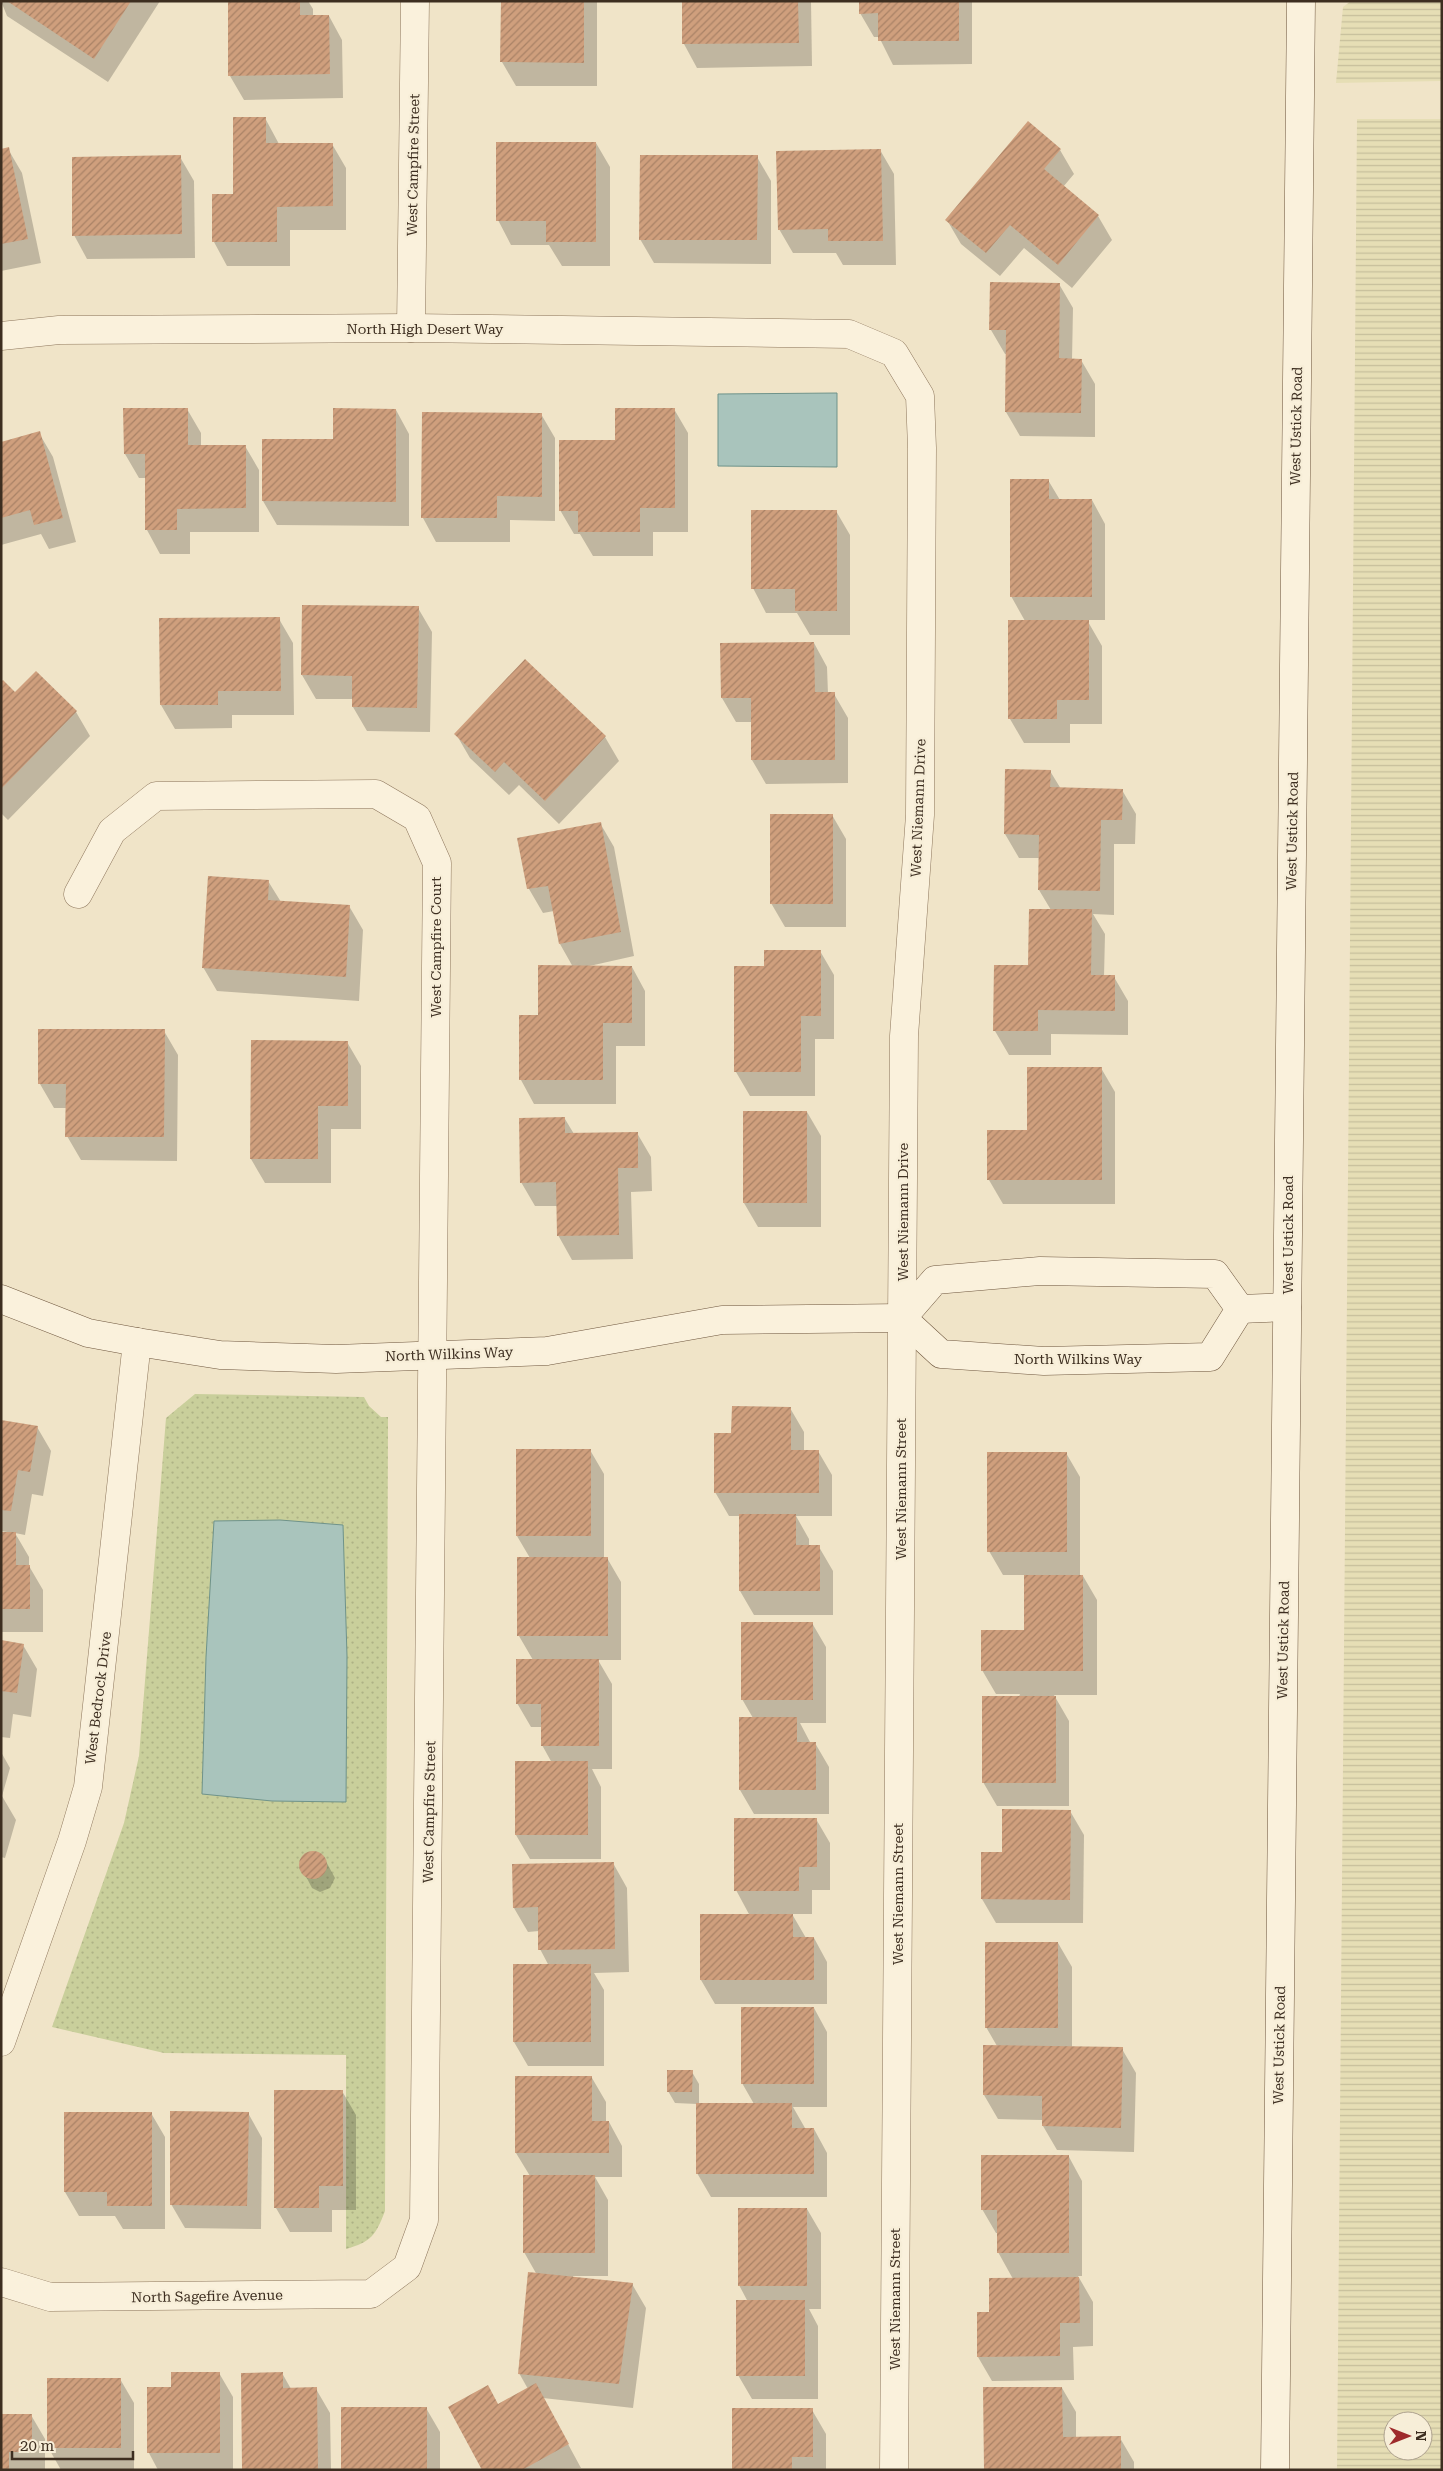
<svg xmlns="http://www.w3.org/2000/svg" width="1443" height="2471" font-family="'Roboto Serif',serif">
  <defs>
    <pattern id="farmland-rules" width="6" height="5" patternUnits="userSpaceOnUse" patternTransform="scale(1.25)"><rect width="6" height="5" fill="#e6deb5"/><path d="M0 2.5h6" fill="none" stroke="#c6bf9b"/></pattern>
    <pattern id="park-dots" width="8" height="8" patternUnits="userSpaceOnUse" patternTransform="scale(1.25)"><rect width="8" height="8" fill="#c9cf9b"/><path d="M2 2h.1M6 6h.1" fill="none" stroke="#aeb285" stroke-width="1.8" stroke-linecap="round"/></pattern>
    <pattern id="building-hatch" width="6" height="6" patternUnits="userSpaceOnUse" patternTransform="scale(1.25)"><rect width="6" height="6" fill="#cf9f7d"/><path d="M-1 1l2-2M0 6l6-6M5 7l2-2" fill="none" stroke="#a98266"/></pattern>
  </defs>
  <rect width="100%" height="100%" fill="#f0e4c8"/>
  <!-- farmland -->
  <g fill="url(#farmland-rules)" fill-rule="evenodd">
    <polygon points="1351,1 1442,1 1442,81 1336,83 1343,7"/>
    <path d="M1357,119H1442V2470H1337ZM1393,2421H1423V2451H1393Z"/>
  </g>
  <!-- park -->
  <path fill="url(#park-dots)" d="M195,1394L364,1397L369,1406L381,1417H388L385,2211C376,2235 371,2242 346,2249V2055L164,2053L52,2027L124,1823L139,1756L166,1418Z"/>
  <!-- water -->
  <g fill="#a9c4bc" stroke="#6f938a">
    <polygon points="837,393 837,467 718,466 718,394"/>
    <polygon points="280,1520 343,1525 347,1656 346,1802 272,1801 202,1794 206,1657 214,1521"/>
  </g>
  <!-- shadow -->
  <g fill="#0003">
    <polygon points="1,1 160,1 108,82 7,16"/>
    <polygon points="229,1 308,1 313,9 313,17 329,16 342,40 343,98 244,100 230,76"/>
    <polygon points="502,1 597,1 597,86 516,86 502,62"/>
    <polygon points="683,1 811,1 812,66 697,68 684,44"/>
    <polygon points="860,1 972,1 972,64 893,65 879,37 874,37 860,13"/>
    <polygon points="265,118 279,144 332,144 346,168 346,230 290,230 290,266 227,266 214,242 214,195 234,195"/>
    <polygon points="596,143 610,167 610,266 562,266 549,245 511,245 498,220"/>
    <polygon points="8,149 22,173 41,263 1,271 1,150"/>
    <polygon points="880,150 894,174 896,265 843,265 836,253 793,253 779,229"/>
    <polygon points="1060,150 1074,174 1063,187 1098,216 1112,240 1072,288 1024,248 1000,276 961,244 947,220"/>
    <polygon points="180,157 194,181 195,258 87,259 74,235"/>
    <polygon points="757,157 771,181 771,264 654,263 640,239"/>
    <polygon points="1059,284 1073,308 1072,360 1081,360 1095,384 1095,437 1020,436 1006,412 1007,354 1005,354 991,330"/>
    <polygon points="187,409 201,433 201,446 245,446 259,470 259,532 190,532 190,554 160,554 147,530 146,478 139,478 125,454"/>
    <polygon points="674,409 688,433 688,532 653,532 653,556 593,556 580,534 574,534 560,510 616,441"/>
    <polygon points="396,410 409,434 409,526 277,525 263,501 263,440 334,441"/>
    <polygon points="541,414 555,438 555,521 510,520 510,542 436,542 423,518"/>
    <polygon points="39,433 53,457 76,542 49,549 41,534 1,545 1,443"/>
    <polygon points="1048,480 1060,500 1092,500 1105,524 1105,620 1087,620 1102,646 1102,724 1070,724 1070,743 1024,743 1010,719 1025,621 1011,596"/>
    <polygon points="836,511 850,535 850,635 810,635 797,613 766,613 753,588"/>
    <polygon points="418,608 432,632 430,732 367,731 353,707 353,699 316,699 302,675"/>
    <polygon points="279,619 293,643 294,715 232,715 232,728 175,729 161,705"/>
    <polygon points="814,643 827,667 828,694 834,694 848,718 848,783 766,784 752,760 752,722 736,722 722,698 721,644"/>
    <polygon points="1,683 15,694 76,712 90,736 8,820 1,813"/>
    <polygon points="456,734 605,737 619,761 559,824 519,785 509,795 470,758"/>
    <polygon points="1050,771 1061,789 1122,790 1136,814 1135,844 1114,844 1114,915 1093,914 1105,934 1104,977 1114,977 1128,1001 1128,1035 1051,1034 1051,1055 1009,1055 995,1031 1029,966 1051,910 1039,890 1040,858 1019,858 1005,834"/>
    <polygon points="832,815 846,839 846,927 785,927 771,903"/>
    <polygon points="600,823 614,847 634,956 585,967 632,967 645,991 645,1046 616,1046 616,1104 534,1104 521,1080 539,1016 573,967 560,944 554,911 543,913 529,889 519,839"/>
    <polygon points="268,881 281,902 349,906 363,930 359,1001 217,991 203,967"/>
    <polygon points="820,951 834,975 834,1039 815,1039 815,1096 750,1096 736,1072 765,967"/>
    <polygon points="40,1030 164,1031 178,1055 177,1161 81,1160 67,1136 67,1108 54,1108 40,1084"/>
    <polygon points="347,1042 361,1066 361,1129 331,1129 331,1183 265,1183 251,1159"/>
    <polygon points="1101,1068 1115,1092 1115,1204 1003,1204 989,1180 1028,1131"/>
    <polygon points="807,1112 821,1136 821,1227 758,1227 744,1203"/>
    <polygon points="565,1119 574,1134 637,1133 651,1157 652,1191 631,1192 633,1259 572,1260 558,1235 557,1206 535,1206 521,1182"/>
    <polygon points="790,1408 804,1432 804,1451 818,1451 832,1475 832,1516 796,1516 809,1539 809,1547 819,1547 833,1571 833,1615 754,1615 740,1591 740,1516 729,1516 715,1492 732,1434"/>
    <polygon points="1,1421 37,1427 51,1451 43,1496 32,1494 25,1535 15,1533 29,1557 29,1566 43,1590 43,1632 1,1632 1,1533 7,1532 1,1531"/>
    <polygon points="590,1450 604,1474 604,1558 607,1558 621,1582 621,1660 598,1660 612,1684 612,1769 592,1769 601,1787 601,1859 530,1859 516,1835 552,1763 542,1745 542,1727 531,1727 517,1703 533,1660 519,1636 530,1558 517,1536"/>
    <polygon points="1066,1453 1080,1477 1080,1576 1083,1576 1097,1600 1097,1695 1054,1695 1069,1721 1069,1806 997,1806 983,1782 1020,1694 996,1694 982,1670 1025,1632 1025,1575 1003,1575 989,1551"/>
    <polygon points="812,1623 826,1647 826,1723 800,1723 810,1742 815,1743 829,1767 829,1814 754,1814 740,1790 740,1718 753,1718 742,1699"/>
    <polygon points="1,1642 23,1645 37,1669 31,1717 13,1714 10,1738 1,1737"/>
    <polygon points="1,1752 10,1768 2,1796 16,1820 5,1858 1,1857"/>
    <polygon points="1070,1811 1084,1835 1083,1923 996,1923 982,1899 1003,1854"/>
    <polygon points="816,1819 830,1843 830,1890 812,1890 812,1914 792,1914 806,1938 814,1938 827,1962 827,2004 715,2004 701,1980 750,1916 736,1890"/>
    <polygon points="313,1852 323,1856 335,1878 330,1888 320,1892 312,1888 300,1865 304,1855"/>
    <polygon points="613,1863 627,1888 629,1972 594,1973 604,1990 604,2066 528,2066 514,2042 549,1966 540,1949 539,1931 528,1932 514,1908"/>
    <polygon points="1058,1943 1072,1967 1072,2048 1122,2049 1136,2073 1134,2152 1057,2150 1043,2126 1043,2120 998,2119 984,2095 997,2046 986,2027"/>
    <polygon points="814,2008 827,2032 827,2107 793,2107 805,2128 814,2129 827,2153 827,2197 711,2197 697,2173 697,2104 675,2103 668,2091 692,2072 699,2084 699,2104 754,2104 742,2083"/>
    <polygon points="592,2078 606,2102 606,2122 609,2122 622,2146 622,2177 595,2177 608,2200 608,2276 573,2276 573,2278 632,2284 646,2308 633,2408 543,2398 581,2468 483,2470 498,2406 528,2389 519,2373 537,2275 524,2252 530,2176 516,2153"/>
    <polygon points="342,2091 356,2115 356,2210 332,2210 332,2232 290,2232 276,2208"/>
    <polygon points="151,2113 165,2137 165,2229 123,2229 115,2216 79,2216 65,2192"/>
    <polygon points="248,2113 262,2138 261,2229 185,2228 171,2204"/>
    <polygon points="1069,2157 1082,2181 1082,2276 1078,2276 1093,2302 1093,2346 1073,2347 1074,2380 992,2381 978,2357 978,2313 991,2313 1013,2279 998,2252 998,2233 996,2233 982,2209"/>
    <polygon points="807,2209 821,2233 821,2309 809,2309 818,2326 818,2399 752,2399 738,2375 748,2302 739,2285"/>
    <polygon points="219,2373 233,2397 233,2470 158,2470 149,2453 172,2389"/>
    <polygon points="282,2373 291,2389 316,2389 330,2413 331,2470 244,2470"/>
    <polygon points="120,2379 134,2403 134,2470 61,2470 48,2447"/>
    <polygon points="1062,2388 1076,2412 1076,2438 1120,2438 1134,2462 1134,2470 985,2470"/>
    <polygon points="426,2408 440,2432 440,2470 342,2470"/>
    <polygon points="812,2410 826,2434 826,2470 733,2470"/>
    <polygon points="1,2415 31,2415 45,2439 45,2470 1,2470"/>
  </g>
  <!-- building -->
  <g fill="url(#building-hatch)">
    <polygon points="7,1 131,1 94,59"/>
    <polygon points="228,1 300,1 300,15 329,15 330,74 228,76"/>
    <polygon points="501,1 584,1 584,63 500,62"/>
    <polygon points="682,1 798,1 799,43 682,44"/>
    <polygon points="859,1 959,1 959,41 878,41 878,13 859,14"/>
    <polygon points="233,117 266,117 266,143 333,143 333,206 277,207 277,242 212,242 212,194 233,194"/>
    <polygon points="1028,121 1061,149 1044,169 1099,215 1058,265 1010,225 986,253 945,220"/>
    <polygon points="496,142 596,142 596,242 546,242 546,221 496,221"/>
    <polygon points="9,147 28,239 1,244 1,149"/>
    <polygon points="881,149 883,241 828,241 828,229 778,230 776,151"/>
    <polygon points="181,155 182,234 72,236 72,157"/>
    <polygon points="640,155 758,155 757,240 639,240"/>
    <polygon points="990,282 1060,283 1059,358 1082,359 1081,413 1005,412 1006,330 989,330"/>
    <polygon points="123,408 188,408 188,445 246,445 246,508 177,509 177,530 145,530 145,454 124,454"/>
    <polygon points="333,408 396,409 396,502 262,501 262,439 333,439"/>
    <polygon points="615,408 675,408 675,508 640,508 640,532 578,532 578,511 559,511 559,440 615,440"/>
    <polygon points="422,412 542,413 542,497 497,496 497,518 421,518"/>
    <polygon points="40,431 63,518 34,525 30,510 1,518 1,442"/>
    <polygon points="1010,479 1049,479 1049,499 1092,499 1092,597 1010,597"/>
    <polygon points="751,510 837,510 837,611 795,611 795,589 751,589"/>
    <polygon points="302,605 419,606 417,708 352,707 352,676 301,675"/>
    <polygon points="280,617 281,691 218,691 218,705 160,705 159,618"/>
    <polygon points="1008,620 1089,620 1089,700 1057,700 1057,719 1008,719"/>
    <polygon points="814,642 815,692 835,692 835,760 751,760 751,698 721,698 720,643"/>
    <polygon points="525,659 606,736 545,801 504,762 495,772 454,734"/>
    <polygon points="36,671 77,711 1,789 1,682 3,680 15,692"/>
    <polygon points="1005,769 1051,770 1050,787 1123,789 1122,820 1101,820 1100,891 1038,890 1039,835 1004,834"/>
    <rect x="770" y="814" width="63" height="90"/>
    <polygon points="601,822 621,932 559,944 548,886 527,889 517,838"/>
    <polygon points="208,876 269,880 268,900 350,905 346,977 202,968"/>
    <polygon points="1029,909 1092,909 1091,975 1115,975 1115,1011 1038,1010 1038,1031 993,1031 994,965 1028,965"/>
    <polygon points="764,950 821,950 821,1016 801,1016 801,1072 734,1072 734,966 764,966"/>
    <polygon points="538,965 632,966 632,1023 603,1023 603,1080 519,1080 519,1015 538,1015"/>
    <polygon points="38,1029 165,1029 164,1137 65,1137 66,1084 38,1084"/>
    <polygon points="251,1040 348,1041 348,1106 318,1106 318,1159 250,1159"/>
    <polygon points="1027,1067 1102,1067 1102,1180 987,1180 987,1130 1027,1130"/>
    <rect x="743" y="1111" width="64" height="92"/>
    <polygon points="565,1117 565,1133 638,1132 638,1168 618,1168 619,1235 557,1236 556,1182 520,1183 519,1118"/>
    <polygon points="732,1406 791,1407 791,1450 819,1450 819,1493 714,1493 714,1433 731,1433"/>
    <polygon points="1,1420 38,1426 30,1472 18,1470 11,1511 1,1510"/>
    <rect x="516" y="1449" width="75" height="87"/>
    <rect x="987" y="1452" width="80" height="100"/>
    <polygon points="739,1514 796,1514 796,1545 820,1545 820,1591 739,1591"/>
    <polygon points="1,1532 16,1532 16,1565 30,1565 30,1609 1,1609"/>
    <rect x="517" y="1557" width="91" height="79"/>
    <polygon points="1024,1575 1083,1575 1083,1671 981,1671 981,1630 1024,1630"/>
    <rect x="741" y="1622" width="72" height="78"/>
    <polygon points="1,1640 24,1644 17,1693 1,1691"/>
    <polygon points="516,1659 599,1659 599,1746 541,1746 541,1704 516,1704"/>
    <rect x="982" y="1696" width="74" height="87"/>
    <polygon points="739,1717 797,1717 797,1742 816,1742 816,1790 739,1790"/>
    <rect x="515" y="1761" width="73" height="74"/>
    <polygon points="1002,1809 1071,1810 1070,1900 981,1899 981,1852 1002,1852"/>
    <polygon points="734,1818 817,1818 817,1867 799,1867 799,1891 734,1891"/>
    <circle cx="313" cy="1865" r="14"/>
    <polygon points="614,1862 615,1949 538,1950 538,1907 513,1908 512,1864"/>
    <polygon points="700,1914 793,1914 793,1937 814,1937 814,1980 700,1980"/>
    <rect x="985" y="1942" width="73" height="86"/>
    <rect x="513" y="1964" width="78" height="78"/>
    <rect x="741" y="2007" width="73" height="77"/>
    <polygon points="983,2045 1123,2047 1121,2128 1042,2126 1042,2096 983,2095"/>
    <polygon points="667,2070 693,2070 692,2092 667,2092"/>
    <polygon points="515,2076 592,2076 592,2121 609,2121 609,2153 515,2153"/>
    <polygon points="274,2090 343,2090 343,2186 319,2186 319,2208 274,2208"/>
    <polygon points="696,2103 792,2103 792,2128 814,2128 814,2174 696,2174"/>
    <polygon points="170,2111 249,2112 247,2206 170,2205"/>
    <polygon points="64,2112 152,2112 152,2206 107,2206 107,2192 64,2192"/>
    <polygon points="981,2155 1069,2155 1069,2253 997,2253 997,2210 981,2210"/>
    <rect x="523" y="2175" width="72" height="78"/>
    <rect x="738" y="2208" width="69" height="78"/>
    <polygon points="528,2272 633,2283 619,2384 518,2374"/>
    <polygon points="1079,2277 1080,2323 1060,2323 1060,2356 977,2357 977,2312 989,2312 989,2278"/>
    <rect x="736" y="2300" width="69" height="76"/>
    <polygon points="171,2372 220,2372 220,2453 147,2453 147,2387 171,2387"/>
    <polygon points="283,2372 283,2388 317,2387 318,2470 242,2470 241,2373"/>
    <rect x="47" y="2378" width="74" height="70"/>
    <polygon points="536,2383 569,2444 522,2470 482,2470 448,2407 488,2385 498,2404"/>
    <polygon points="983,2387 1062,2387 1063,2437 1121,2436 1121,2470 984,2470"/>
    <rect x="341" y="2407" width="86" height="63"/>
    <polygon points="732,2408 813,2408 813,2457 792,2457 792,2470 732,2470"/>
    <polygon points="1,2414 32,2414 32,2452 9,2452 9,2470 1,2470"/>
  </g>
  <g fill="none" stroke-linecap="round" stroke-linejoin="round">
    <defs>
      <g id="street">
        <polyline points="411,328 415,1"/>
        <polyline points="1,336 59,330 411,328 849,334 894,353 920,396 922,448 920,815 904,1036 894,2470"/>
        <polyline points="1,2042 72,1841 88,1787 137,1342"/>
        <polyline points="1,2282 50,2297 371,2294 407,2267 424,2220 437,863 417,818 376,794 156,796 112,831 78,894"/>
      </g>
      <g id="secondary">
        <polygon points="1040,1271 1215,1274 1240,1309 1210,1357 1044,1361 941,1354 902,1318 935,1280"/>
        <polyline points="1,1299 88,1333 137,1342 220,1355 336,1359 547,1351 722,1320 902,1318"/>
        <polyline points="1240,1309 1287,1307"/>
        <polyline points="1275,2470 1301,1"/>
      </g>
    </defs>
    <!-- street casing -->
    <use href="#street" stroke="#8d765c" stroke-width="29"/>
    <!-- secondary casing -->
    <use href="#secondary" stroke="#6f573f" stroke-width="29"/>
    <!-- street -->
    <use href="#street" stroke="#faf1dc" stroke-width="28"/>
    <!-- secondary -->
    <use href="#secondary" stroke="#faf1dc" stroke-width="28"/>
  </g>
  <g text-anchor="middle" stroke-width="4.5" stroke-linejoin="round" paint-order="stroke">
    <!-- street labels -->
    <g font-size="14" fill="#3d2e20" stroke="#f7eed8">
      <text transform="translate(413 165) rotate(-89)" y="5">West Campfire Street</text>
      <text x="425" y="334">North High Desert Way</text>
      <text transform="translate(1296 426) rotate(-89)" y="5">West Ustick Road</text>
      <text transform="translate(918 808) rotate(-88)" y="5">West Niemann Drive</text>
      <text transform="translate(1292 831) rotate(-89)" y="5">West Ustick Road</text>
      <text transform="translate(436 947) rotate(-90)" y="5">West Campfire Court</text>
      <text transform="translate(903 1212) rotate(-90)" y="5">West Niemann Drive</text>
      <text transform="translate(1288 1235) rotate(-90)" y="5">West Ustick Road</text>
      <text transform="translate(449 1354) rotate(-2)" y="5">North Wilkins Way</text>
      <text x="1078" y="1364">North Wilkins Way</text>
      <text transform="translate(901 1489) rotate(-90)" y="5">West Niemann Street</text>
      <text transform="translate(1283 1640) rotate(-89)" y="5">West Ustick Road</text>
      <text transform="translate(98 1698) rotate(-83)" y="5">West Bedrock Drive</text>
      <text transform="translate(429 1812) rotate(-89)" y="5">West Campfire Street</text>
      <text transform="translate(898 1894) rotate(-90)" y="5">West Niemann Street</text>
      <text transform="translate(1279 2045) rotate(-89)" y="5">West Ustick Road</text>
      <text transform="translate(207 2296) rotate(-1)" y="5">North Sagefire Avenue</text>
      <text transform="translate(895 2299) rotate(-90)" y="5">West Niemann Street</text>
    </g>
  </g>
  <!-- border -->
  <rect width="1443" height="2471" fill="none" stroke="#3d2e20" stroke-width="5"/>
  <!-- north arrow -->
  <g transform="translate(1408 2436) rotate(90)"><circle r="24" fill="#f7eed8" stroke="#ada18e"/>
  <path d="M0-4L9 19L0 12L-9 19Z" fill="#9e2a2b"/>
  <text y="-8" font-size="14" font-weight="bold" text-anchor="middle" fill="#3d2e20">N</text>
  </g>
  <!-- scale -->
  <path d="M12 2451v8h121v-8" fill="none" stroke="#3d2e20" stroke-width="2.5"/>
  <text x="20" y="2451" font-size="15" fill="#3d2e20" stroke="#f7eed8" stroke-width="4" paint-order="stroke">20 m</text>
</svg>
